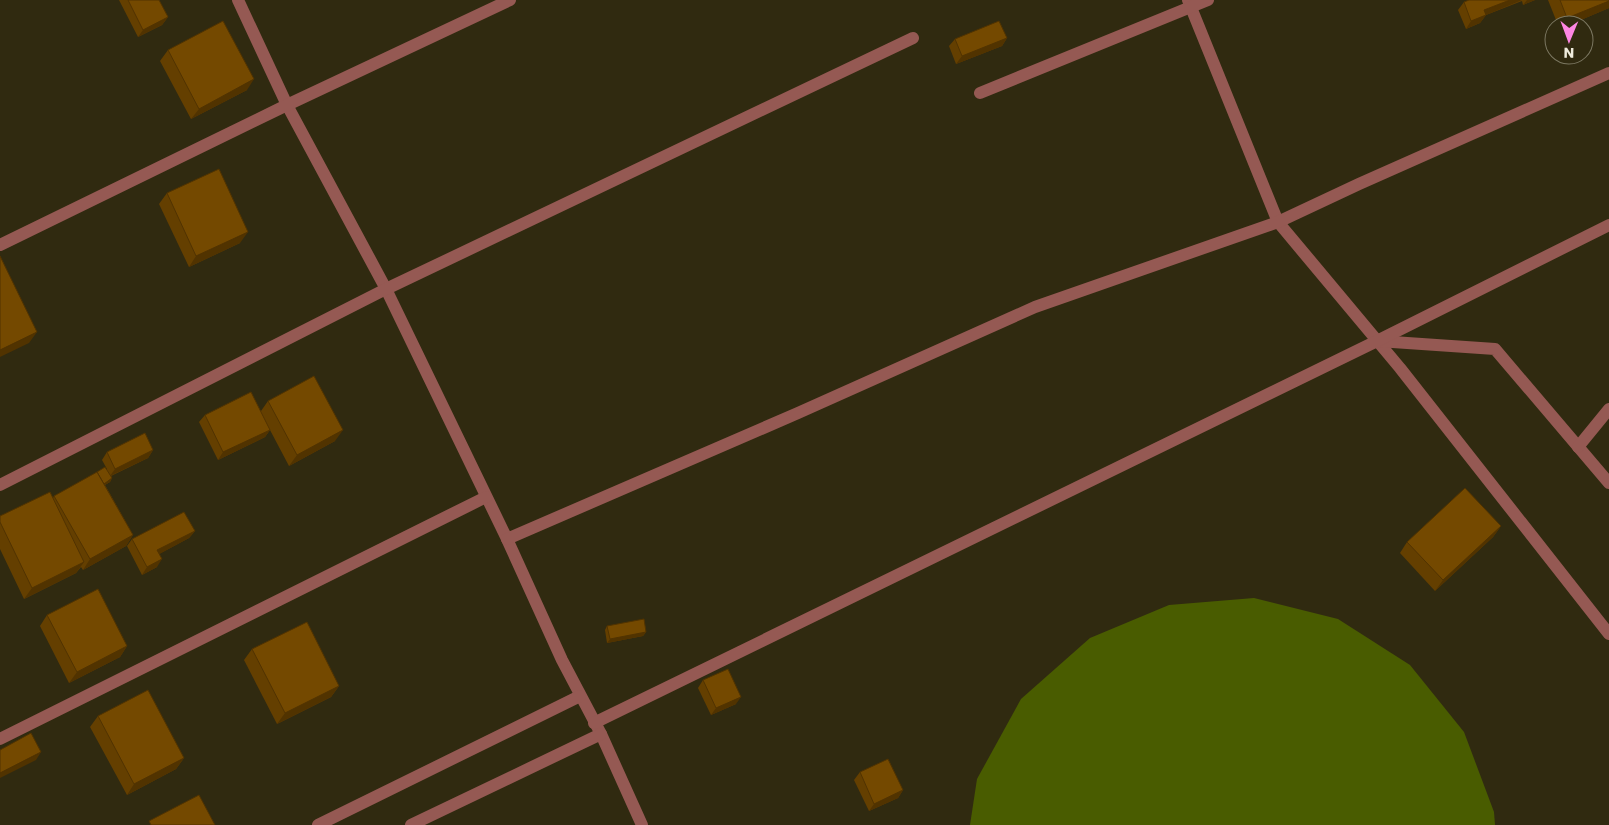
<svg xmlns="http://www.w3.org/2000/svg" width="1609" height="825" font-family="Poppins,sans-serif">
  <rect width="100%" height="100%" fill="#302a10"/>
  <!-- green -->
  <polygon fill="#495c00" points="1254,598 1338,619 1410,665 1464,732 1494,812 1495,825 970,825 977,779 1021,699 1090,638 1169,605"/>
  <g fill="none" stroke-linecap="round" stroke-linejoin="round">
    <!-- minor -->
    <g stroke="#955953" stroke-width="12">
      <polyline points="238,0 287,105 386,289 507,539 562,660 601,734 642,825"/>
      <polyline points="1188,0 1278,222 1400,368 1609,634"/>
      <polyline points="980,93 1208,0"/>
      <polyline points="0,245 287,105 510,0"/>
      <polyline points="1378,341 1495,349 1609,483"/>
      <polyline points="1578,447 1609,409"/>
      <polyline points="0,485 386,289 913,38"/>
      <polyline points="507,539 798,413 1035,307 1278,222 1359,184 1609,73"/>
      <polyline points="594,723 1377,341 1609,225"/>
      <polyline points="0,739 486,497"/>
      <polyline points="318,825 580,696"/>
      <polyline points="411,825 601,734"/>
    </g>
  </g>
  <!-- wall -->
  <g fill="#643f00">
    <polygon points="119,0 159,0 168,17 162,25 138,37"/>
    <polygon points="1469,0 1535,0 1523,5 1522,1 1486,15 1480,23 1466,29 1458,10 1464,2"/>
    <polygon points="1548,0 1609,0 1609,8 1569,25 1558,25"/>
    <polygon points="1007,38 1002,46 956,64 949,46 955,39"/>
    <polygon points="168,50 247,90 191,119 160,61"/>
    <polygon points="167,193 240,243 189,267 159,204"/>
    <polygon points="268,401 335,441 289,466 270,430 265,437 218,460 199,422 205,415 261,411"/>
    <polygon points="153,450 148,458 111,476 112,478 110,482 105,485 133,535 126,546 83,570 81,567 76,573 24,599 0,549 0,516 53,498 54,496 107,469 102,460 107,452"/>
    <polygon points="1501,526 1493,537 1435,591 1400,553 1407,542"/>
    <polygon points="195,531 189,538 159,554 157,567 142,575 127,546 132,539"/>
    <polygon points="47,615 127,646 120,657 69,683 40,626"/>
    <polygon points="607,626 646,632 643,636 607,643 605,630"/>
    <polygon points="252,649 339,686 331,697 277,724 244,660"/>
    <polygon points="703,680 736,704 711,715 698,688"/>
    <polygon points="98,716 184,758 176,769 127,795 90,727"/>
    <polygon points="860,772 903,790 898,798 869,811 854,780"/>
  </g>
  <!-- shaded-wall -->
  <g fill="#513300">
    <polygon points="1510,0 1522,0 1479,18 1484,10"/>
    <polygon points="1527,0 1535,0 1523,5"/>
    <polygon points="1609,1 1609,8 1569,25 1563,25 1567,18"/>
    <polygon points="1486,15 1480,23 1466,29 1471,21"/>
    <polygon points="168,17 162,25 138,37 143,30"/>
    <polygon points="1007,38 1002,46 956,64 962,56"/>
    <polygon points="254,79 247,90 191,119 199,109"/>
    <polygon points="248,232 240,243 189,267 196,256"/>
    <polygon points="37,332 29,343 0,357 0,350"/>
    <polygon points="270,430 265,437 218,460 223,452"/>
    <polygon points="343,430 335,441 289,466 297,455"/>
    <polygon points="153,450 148,458 110,476 115,469"/>
    <polygon points="112,478 110,482 97,489 100,486"/>
    <polygon points="1501,526 1493,537 1435,591 1443,580"/>
    <polygon points="195,531 189,538 152,558 157,550"/>
    <polygon points="133,535 126,546 83,570 90,559"/>
    <polygon points="162,559 157,567 142,575 147,567"/>
    <polygon points="84,562 76,573 24,599 32,588"/>
    <polygon points="646,632 643,636 607,643 610,639"/>
    <polygon points="127,646 120,657 69,683 77,672"/>
    <polygon points="339,686 331,697 277,724 285,713"/>
    <polygon points="741,697 736,704 711,715 716,708"/>
    <polygon points="41,752 36,760 0,778 0,773"/>
    <polygon points="184,758 176,769 127,795 134,784"/>
    <polygon points="903,790 898,798 869,811 874,804"/>
  </g>
  <!-- building -->
  <g fill="#744900" stroke="#513300">
    <polygon points="128,0 159,0 168,17 143,30"/>
    <polygon points="1469,0 1510,0 1484,10 1486,15 1471,21 1464,2"/>
    <polygon points="1560,0 1609,0 1609,1 1567,18"/>
    <polygon points="223,21 254,79 199,109 168,50"/>
    <polygon points="999,21 1007,38 962,56 955,39"/>
    <polygon points="219,169 248,232 196,256 167,193"/>
    <polygon points="0,256 37,332 0,350"/>
    <polygon points="314,376 343,430 297,455 268,401"/>
    <polygon points="251,392 270,430 223,452 205,415"/>
    <polygon points="145,433 153,450 115,469 107,452"/>
    <polygon points="105,467 112,478 104,484 97,472"/>
    <polygon points="97,472 133,535 90,559 54,496"/>
    <polygon points="1465,488 1501,526 1443,580 1407,542"/>
    <polygon points="50,492 84,562 32,588 0,522 0,516"/>
    <polygon points="184,512 195,531 157,550 162,559 147,567 132,539"/>
    <polygon points="98,589 127,646 77,672 47,615"/>
    <polygon points="644,619 646,632 610,639 607,626"/>
    <polygon points="307,622 339,686 285,713 252,649"/>
    <polygon points="728,669 741,697 716,708 703,680"/>
    <polygon points="148,690 184,758 134,784 98,716"/>
    <polygon points="31,733 41,752 0,773 0,750"/>
    <polygon points="888,759 903,790 874,804 860,772"/>
    <polygon points="199,795 215,825 151,825 149,821"/>
  </g>
  <!-- north arrow -->
  <g transform="translate(1569 40) rotate(181)"><circle r="24" fill="#302a10" stroke="#7c7862"/>
  <path d="M0-4L9 19L0 12L-9 19Z" fill="#fd86e3"/>
  <text y="-8" font-size="14" font-weight="bold" text-anchor="middle" fill="#efecdd">N</text>
  </g>
</svg>
